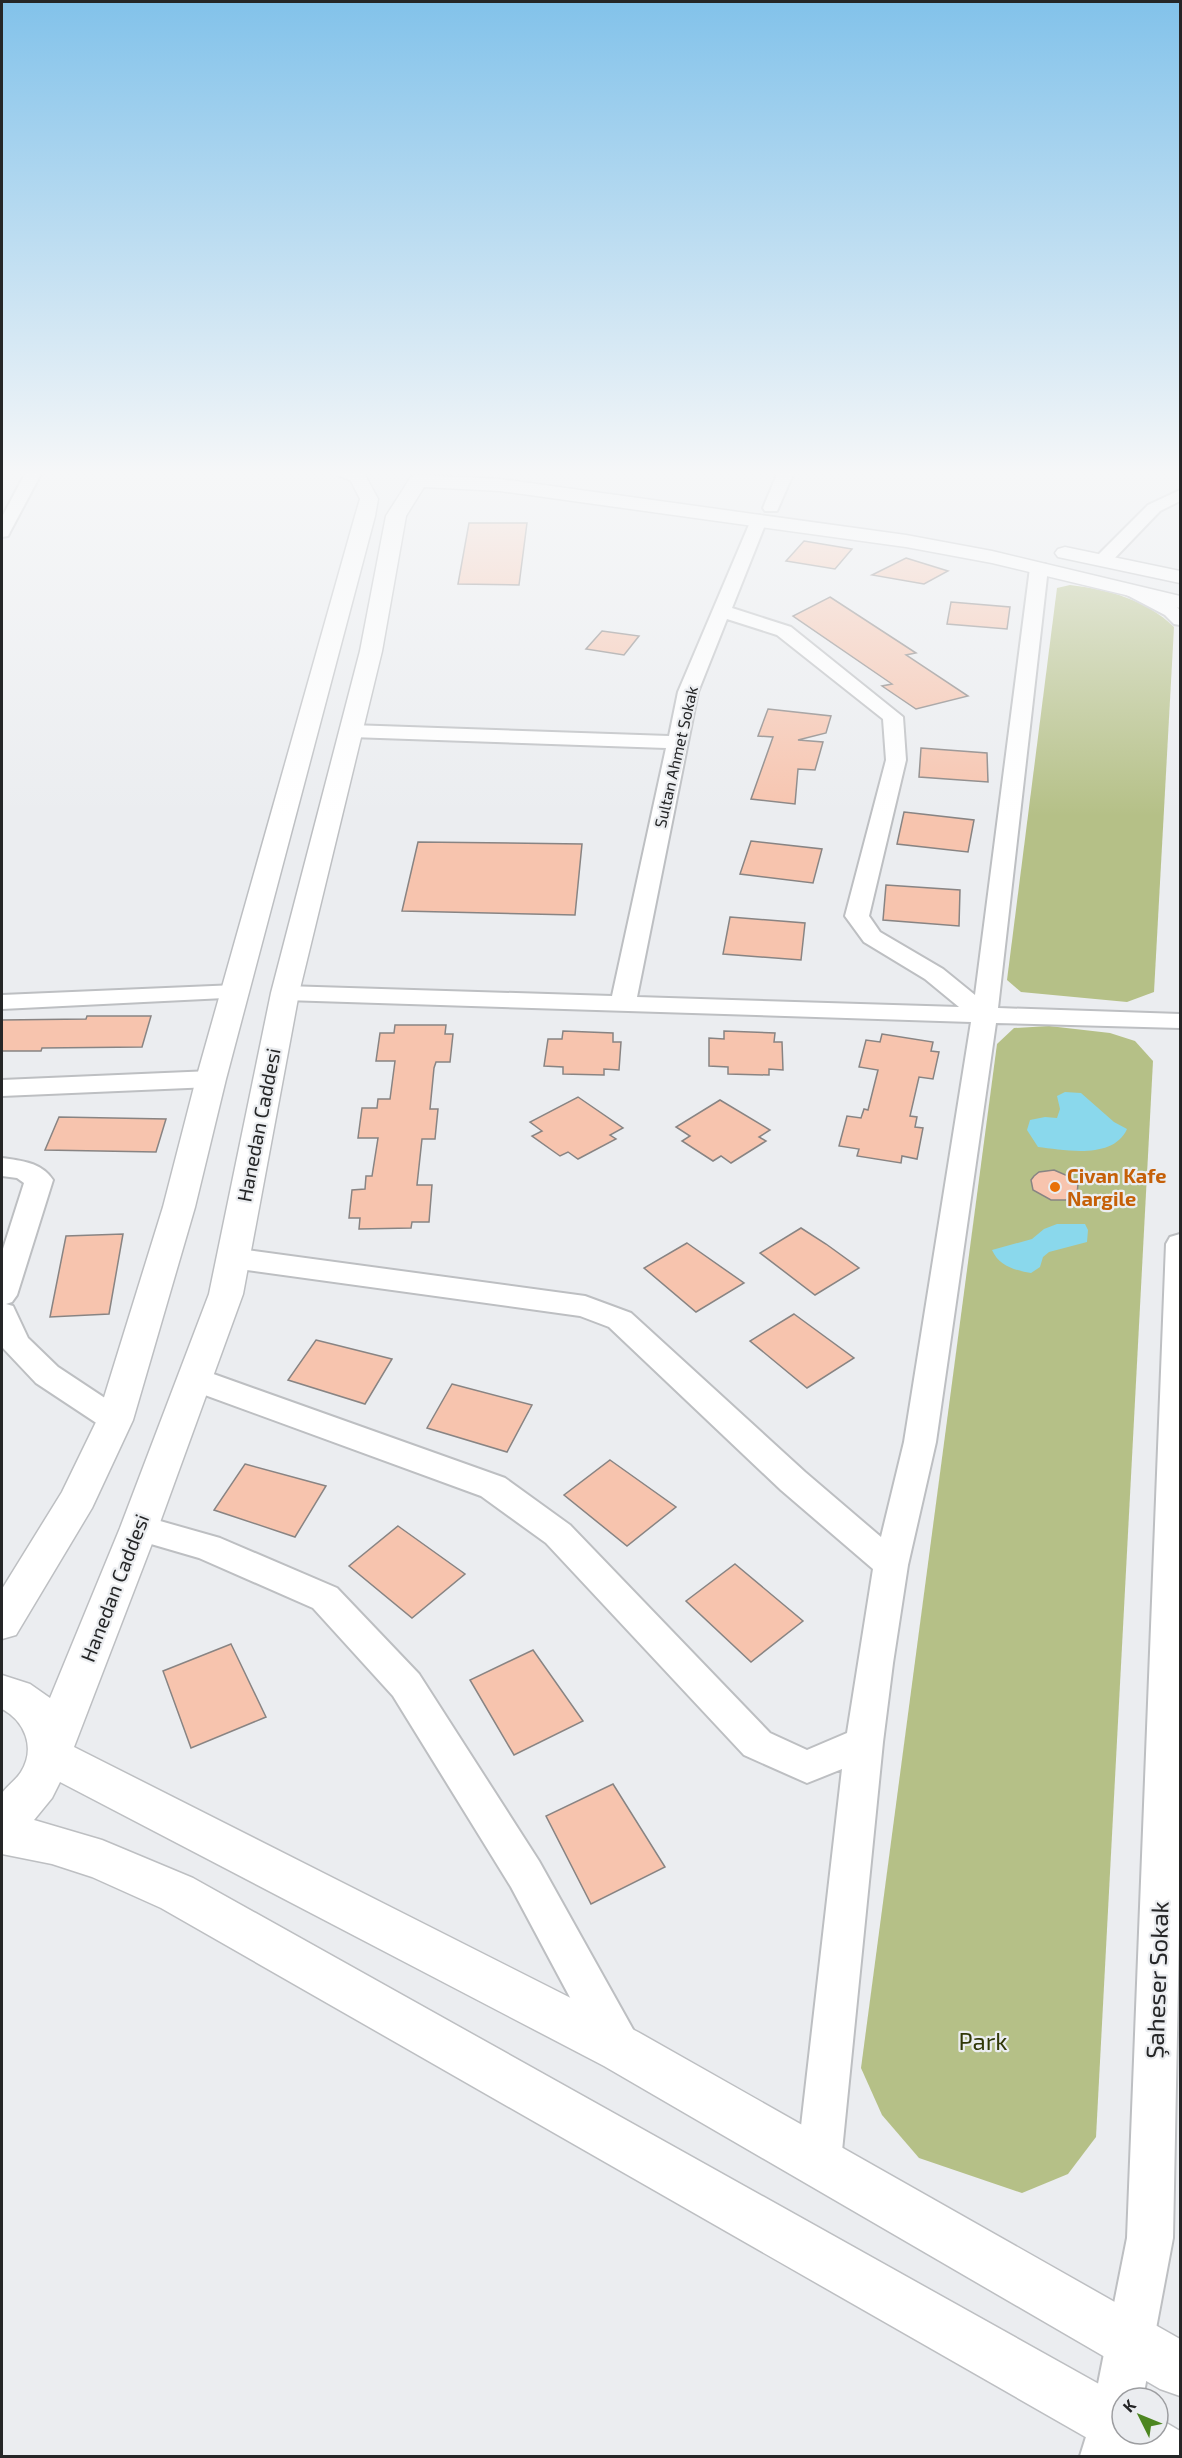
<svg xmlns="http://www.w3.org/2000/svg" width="1182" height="2458" font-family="'Exo 2',sans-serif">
  <rect width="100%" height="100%" fill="#ebedf0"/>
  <!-- green -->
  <g fill="#b5c087">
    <path d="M1070,585C1109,590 1145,599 1174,627L1154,992L1127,1002L1021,992L1007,980L1057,588Z"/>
    <polygon points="1049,1026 1110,1033 1135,1041 1153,1061 1096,2137 1068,2174 1022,2193 919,2158 882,2115 861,2068 997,1044 1014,1028"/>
  </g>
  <!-- water -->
  <g fill="#8ad8ec">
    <path d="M1065,1092L1081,1093L1114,1122L1127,1129C1113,1160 1065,1150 1038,1147L1027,1130L1030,1120L1045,1117L1057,1118L1060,1109L1057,1096Z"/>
    <path d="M1057,1224H1085L1088,1230L1087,1242L1049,1252L1043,1257L1040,1267L1031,1273C1014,1270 999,1266 992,1250L1032,1239L1044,1229Z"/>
  </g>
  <!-- building -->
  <g fill="#f7c4ae" stroke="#888483" stroke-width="1.5">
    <polygon points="469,523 527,523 519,585 458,584"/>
    <polygon points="804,541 852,549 835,569 786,561"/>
    <polygon points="906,558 948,571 924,584 872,575"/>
    <polygon points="830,597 916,653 906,655 968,696 916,709 882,686 892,684 793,616"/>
    <polygon points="951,602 1010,607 1007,629 947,624"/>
    <polygon points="602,631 639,636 624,655 586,649"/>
    <polygon points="768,709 831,716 826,733 798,740 823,742 815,770 798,769 795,804 751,799 773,737 758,736"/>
    <polygon points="921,748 987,753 988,782 919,777"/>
    <polygon points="904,812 974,820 968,852 897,844"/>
    <polygon points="751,841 822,849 813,883 740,874"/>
    <polygon points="418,842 582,844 575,915 402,911"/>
    <polygon points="886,885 960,890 959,926 883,920"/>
    <polygon points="730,917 805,923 801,960 723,954"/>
    <polygon points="87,1016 151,1016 142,1047 42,1048 41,1051 2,1051 2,1020 86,1019"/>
    <polygon points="395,1025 446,1025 445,1034 453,1034 450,1062 436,1062 434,1068 430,1109 438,1109 435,1139 422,1139 417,1185 432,1185 429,1222 412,1222 411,1228 359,1229 360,1218 349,1218 352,1190 365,1189 366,1176 372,1176 378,1138 358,1138 362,1108 377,1108 378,1099 390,1099 395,1061 376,1061 380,1033 394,1033"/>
    <polygon points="563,1031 613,1033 613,1042 621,1042 619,1070 604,1069 604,1075 563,1074 563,1067 544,1066 548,1039 562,1039"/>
    <polygon points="724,1031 775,1033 774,1042 782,1042 783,1070 769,1069 769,1075 728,1074 728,1067 709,1066 709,1038 724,1039"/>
    <polygon points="882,1034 933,1042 931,1051 939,1052 933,1079 919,1077 910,1116 917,1117 915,1127 923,1128 917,1159 902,1156 901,1163 857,1156 859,1149 839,1146 847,1116 861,1118 864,1109 868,1110 878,1070 859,1067 866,1040 880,1042"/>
    <polygon points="578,1097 623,1128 610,1135 616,1139 578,1159 568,1152 560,1156 532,1136 542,1131 530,1122"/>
    <polygon points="720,1100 770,1130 759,1137 766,1141 731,1163 721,1156 713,1161 682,1141 690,1136 676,1127"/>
    <polygon points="59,1117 166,1119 156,1152 45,1150"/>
    <polygon points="1054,1170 1075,1179 1078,1184 1077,1194 1066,1200 1051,1200 1033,1190 1031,1180 1034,1176 1039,1172"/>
    <polygon points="801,1228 826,1244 859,1268 815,1295 760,1253"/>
    <polygon points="123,1234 109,1314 50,1317 66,1236"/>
    <polygon points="687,1243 744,1283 696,1312 644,1268"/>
    <polygon points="794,1314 854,1358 807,1388 750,1341"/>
    <polygon points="316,1340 392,1359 365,1404 288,1380"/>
    <polygon points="452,1384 532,1405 507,1452 427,1428"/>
    <polygon points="610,1460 676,1507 627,1546 564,1495"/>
    <polygon points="245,1464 326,1486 295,1537 214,1510"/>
    <polygon points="398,1526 465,1574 412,1618 349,1566"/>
    <polygon points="735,1564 803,1621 751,1662 686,1601"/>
    <polygon points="231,1644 266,1717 191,1748 163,1671"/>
    <polygon points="533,1650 583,1721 514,1755 470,1680"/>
    <polygon points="613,1784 665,1867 591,1904 546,1816"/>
  </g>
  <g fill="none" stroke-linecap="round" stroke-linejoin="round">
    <defs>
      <g id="street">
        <polygon points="26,472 42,472 10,532 8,536 2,537 2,517"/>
        <polygon points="336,472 357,472 367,479 359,484 338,475"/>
        <polygon points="778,472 794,472 777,511 765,511 763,508"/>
        <polygon points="1180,490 1180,501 1160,511 1110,563 1098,563 1095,559 1098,555 1148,505"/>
        <path d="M759,515L767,520L732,608L791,627L903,717L906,760L869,916L880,932L943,969L975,995L1030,568L1033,564H1045L1048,568L998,1008L1180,1014V1028L996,1023L936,1442L908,1565L893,1663L883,1742L841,2161L835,2177L819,2183L803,2177L797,2161L842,1769L807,1783L744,1755L546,1543L481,1496L183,1387L178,1379L183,1371L194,1368L205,1371L505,1478L570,1525L770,1733L807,1750L847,1733L873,1569L781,1490L609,1327L580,1316L232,1268L222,1265L218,1258L222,1251L232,1248L585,1296L631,1313L805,1472L881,1537L904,1442L971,1022L285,1000L276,998L273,993L276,988L285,986L612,996L666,748L351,737L344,735L341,731L344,727L351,725L669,736L678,692L751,520ZM727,619L777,635L883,719L886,760L845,916L864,942L925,979L959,1007L637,997L698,692Z"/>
        <polygon points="1131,585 1177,607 1180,610 1180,625 1174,624 1165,615 1125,594 1122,590 1125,586"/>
        <polygon points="236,985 245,987 248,992 245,997 2,1009 2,995"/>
        <polygon points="211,1071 220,1073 224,1079 220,1085 211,1087 2,1096 2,1080"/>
        <path d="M2,1158C22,1161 41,1162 53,1180L17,1295L12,1302L6,1304L13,1306L28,1338L58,1367L126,1412L131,1420L126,1428L115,1432L104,1428L36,1383L2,1347V1252L24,1183L17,1178L2,1176Z"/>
        <polygon points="1180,1234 1180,1882 1173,2238 1143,2398 1122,2398 1122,2434 1135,2434 1128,2456 1080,2456 1090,2424 1127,2238 1166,1244 1170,1237"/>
        <polygon points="139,1515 220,1538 337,1588 419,1674 539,1861 635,2033 641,2048 635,2063 620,2069 605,2063 511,1887 393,1696 313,1608 199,1558 127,1537 122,1528 127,1519"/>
      </g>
      <g id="secondary">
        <polygon points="359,473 365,475 378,499 375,516 226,1079 195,1207 133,1420 92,1508 16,1635 2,1639 2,1589 62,1492 97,1420 163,1207 196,1079 355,516 360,499 350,479 353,475"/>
        <path d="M418,475L500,479L906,535L992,551L1180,596V608L992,563L906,547L500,491L424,487L406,516L382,651L299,993L243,1294L158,1528L74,1747L638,2032L1180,2339V2396L1160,2389L604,2066L60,1782L52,1798L34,1820L102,1840L193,1878L1124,2398H1122V2434H1158V2418L1180,2431V2456H1115L1110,2451L161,1908L92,1877L52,1864L2,1854C2,1844 0,1799 2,1793C7,1786 16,1780 21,1772C36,1748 25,1721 2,1709V1675L30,1684L50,1698L120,1528L209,1294L271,993L360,651L386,516L411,477Z"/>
        <polygon points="1065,547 1180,571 1180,583 1058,557 1055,553 1058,549"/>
      </g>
    </defs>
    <!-- street casing -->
    <use href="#street" stroke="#bdbfc2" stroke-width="4"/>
    <!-- secondary casing -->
    <use href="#secondary" stroke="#bdbfc2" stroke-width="3"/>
    <!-- street -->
    <use href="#street" fill="#fff" fill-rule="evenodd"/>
    <!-- secondary -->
    <use href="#secondary" fill="#fff" fill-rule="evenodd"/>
  </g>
  <!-- sky -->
  <linearGradient id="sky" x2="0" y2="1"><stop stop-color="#82c2ea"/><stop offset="0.58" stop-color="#f6f7f8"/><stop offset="1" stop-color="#f6f7f8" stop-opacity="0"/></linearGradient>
  <rect width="1182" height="816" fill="url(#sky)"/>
  <!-- markers -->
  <circle fill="#e8710a" stroke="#ebedf0" stroke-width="2" cx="1055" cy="1187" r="6"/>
  <g text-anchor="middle" stroke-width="4.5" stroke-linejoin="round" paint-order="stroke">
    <!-- far-street labels -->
    <g font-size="16" fill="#252627" stroke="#ebedf0">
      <text transform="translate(676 757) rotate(-77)" y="6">Sultan Ahmet Sokak</text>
    </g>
    <!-- street labels -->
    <g font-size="20" fill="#252627" stroke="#ebedf0">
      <text transform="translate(259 1125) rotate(-79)" y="7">Hanedan Caddesi</text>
      <text transform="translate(115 1588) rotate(-69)" y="7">Hanedan Caddesi</text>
    </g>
    <!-- food labels -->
    <g font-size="20" font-weight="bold" fill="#c56008" stroke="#ebedf0" text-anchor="start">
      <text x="1067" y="1183">Civan Kafe<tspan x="1067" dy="23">Nargile</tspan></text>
    </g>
    <!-- near-street labels -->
    <g font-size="24" fill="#252627" stroke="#ebedf0">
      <text transform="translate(1158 1980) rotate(-88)" y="8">Şaheser Sokak</text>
    </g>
    <!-- near-park labels -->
    <g font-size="24" fill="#303707" stroke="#ebedf0">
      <text x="983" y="2050">Park</text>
    </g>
  </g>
  <!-- border -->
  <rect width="1182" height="2458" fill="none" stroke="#252627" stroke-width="6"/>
  <!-- north arrow -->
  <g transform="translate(1140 2416) rotate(313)"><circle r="28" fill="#ebedf0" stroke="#9c9da0" stroke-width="1.5"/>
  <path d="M0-4.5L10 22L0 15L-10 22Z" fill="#4d8621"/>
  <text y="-9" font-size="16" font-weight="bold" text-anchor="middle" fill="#252627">K</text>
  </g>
</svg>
